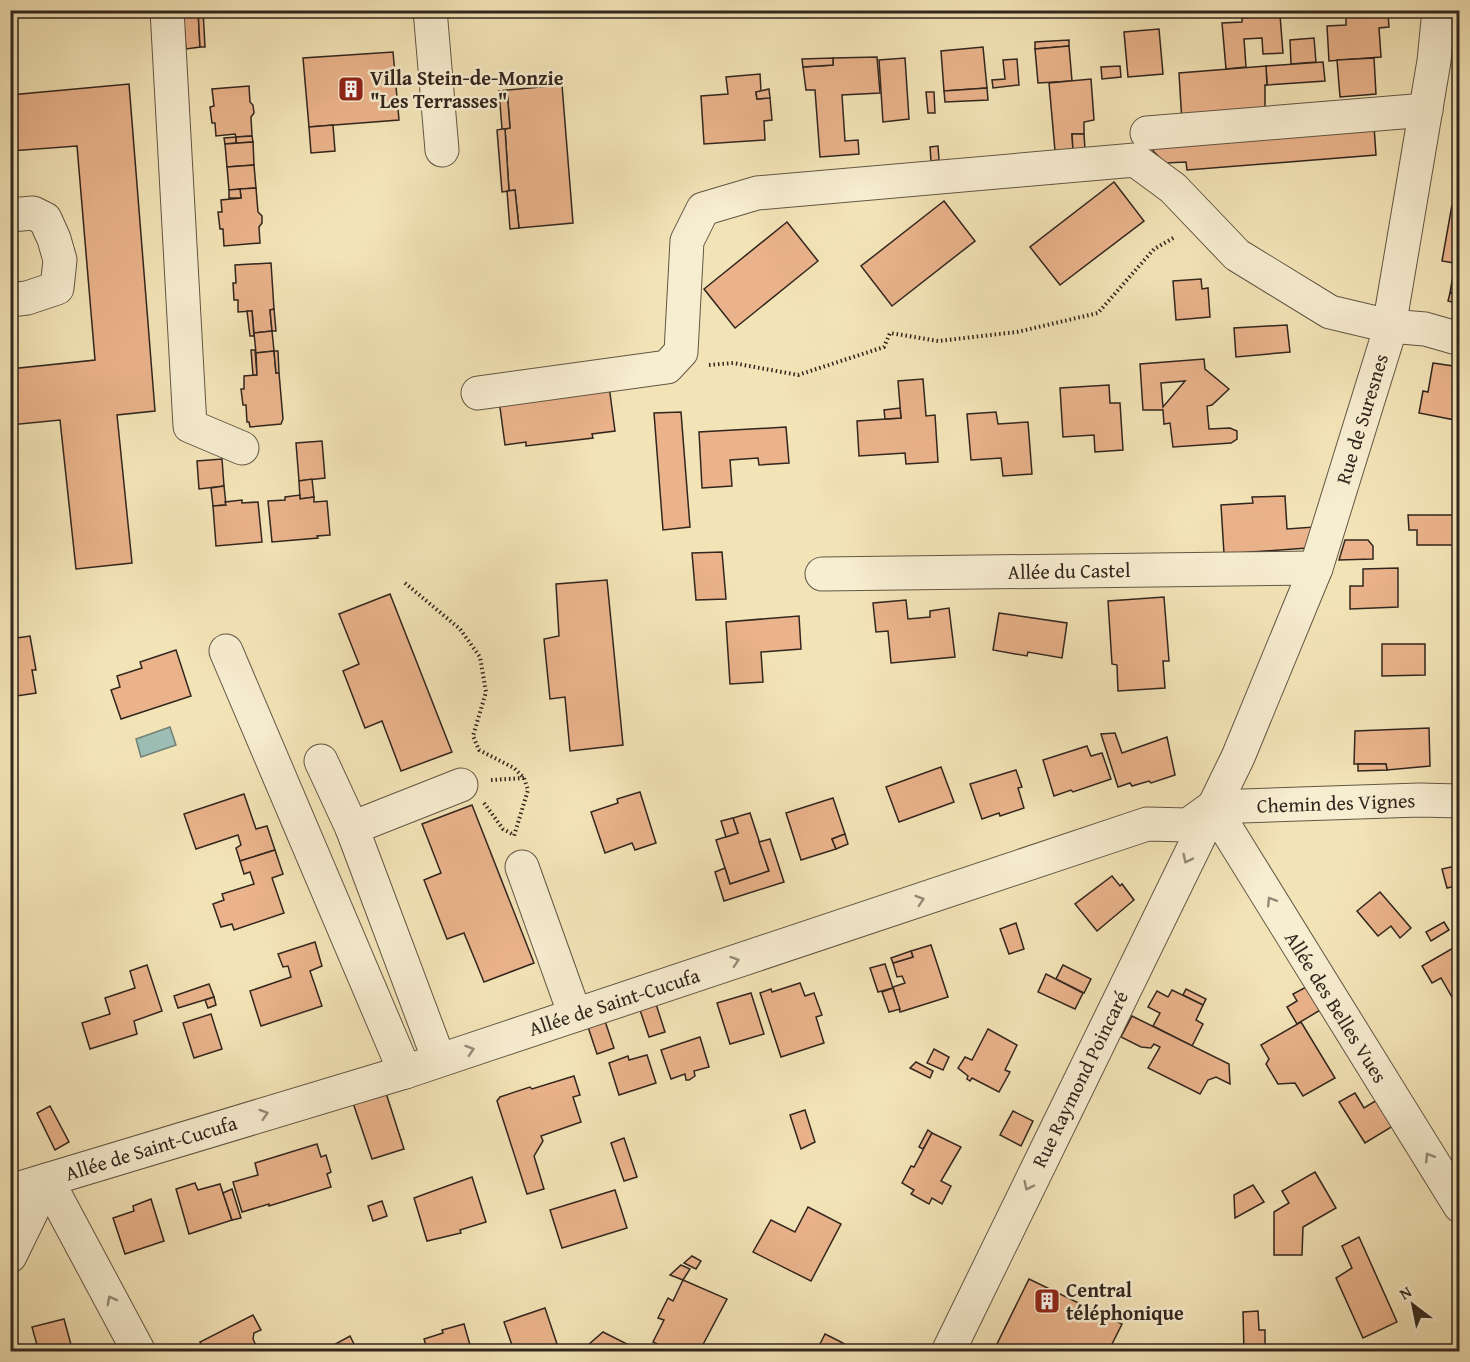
<svg xmlns="http://www.w3.org/2000/svg" width="1470" height="1362" font-family="'Gentium Book Plus',serif">
  <rect width="100%" height="100%" fill="#f3e4b7"/>
  <filter id="stains"><feTurbulence type="fractalNoise" baseFrequency=".00333" numOctaves="4"/><feColorMatrix values="0 0 0 0 .2 0 0 0 0 .09 0 0 0 0 .02 0 0 0 .5 -.17"/></filter>
  <radialGradient id="worn" r=".72"><stop offset=".6" stop-color="#630" stop-opacity="0"/><stop offset="1" stop-color="#630" stop-opacity=".3"/></radialGradient>
  <!-- water -->
  <polygon fill="#9cbeb4" stroke="#728178" stroke-width="1.5" points="170,727 176,745 141,757 136,739"/>
  <!-- building -->
  <g fill="#eab38b" stroke="#32261e" stroke-width="1.5" fill-rule="evenodd">
    <polygon points="183,10 198,10 200,47 186,49"/>
    <polygon points="198,10 203,10 205,47 200,47"/>
    <polygon points="506,10 547,10 507,14"/>
    <polygon points="1388,14 1389,27 1379,28 1381,57 1329,61 1327,26 1346,25 1346,17"/>
    <polygon points="1280,15 1283,53 1263,54 1262,38 1244,39 1246,67 1226,69 1222,23 1242,22 1242,18"/>
    <polygon points="1159,29 1163,74 1128,77 1124,32"/>
    <polygon points="1314,38 1316,62 1291,64 1290,40"/>
    <polygon points="1069,40 1069,46 1035,49 1035,42"/>
    <polygon points="1069,46 1072,81 1038,83 1035,49"/>
    <polygon points="983,47 987,88 944,91 941,51"/>
    <polygon points="393,52 399,120 309,127 303,58"/>
    <polygon points="877,57 880,93 842,95 845,141 858,140 859,154 820,157 815,90 806,90 803,67 833,65 833,58"/>
    <polygon points="833,58 833,65 803,67 802,59"/>
    <polygon points="905,58 909,119 883,122 879,60"/>
    <polygon points="1374,58 1376,94 1340,97 1337,60"/>
    <polygon points="1017,59 1019,85 993,88 992,80 1005,79 1003,60"/>
    <polygon points="1323,62 1325,81 1267,85 1266,66"/>
    <polygon points="1120,66 1121,77 1102,79 1101,67"/>
    <polygon points="1266,66 1267,85 1265,85 1265,117 1182,123 1179,73"/>
    <polygon points="760,74 761,91 756,92 757,99 770,98 772,120 764,121 765,140 704,144 701,96 728,94 726,77"/>
    <polygon points="1091,79 1094,120 1084,122 1084,134 1072,134 1073,150 1055,151 1049,83"/>
    <polygon points="129,84 155,411 117,415 132,563 76,569 60,420 10,425 10,369 95,360 77,146 10,151 10,95"/>
    <polygon points="562,85 573,223 519,228 515,190 509,191 505,129 510,128 507,90"/>
    <polygon points="249,86 250,102 253,105 254,113 251,117 252,136 236,137 235,134 216,136 215,123 212,123 210,107 214,106 212,89"/>
    <polygon points="987,88 988,100 945,102 944,91"/>
    <polygon points="769,89 770,98 757,99 756,92"/>
    <polygon points="507,90 510,128 505,129 502,129 499,91"/>
    <polygon points="926,92 934,92 935,113 928,113"/>
    <polygon points="333,125 335,151 311,153 309,127"/>
    <polygon points="1374,126 1376,155 1187,170 1186,162 1165,163 1153,151 1152,144"/>
    <polygon points="502,129 505,129 509,191 502,192 497,130"/>
    <polygon points="1072,134 1084,134 1085,149 1073,150"/>
    <polygon points="252,136 253,142 236,143 236,137"/>
    <polygon points="236,137 236,143 225,144 224,138"/>
    <polygon points="253,142 254,165 227,167 225,144"/>
    <polygon points="938,146 939,160 931,161 930,147"/>
    <polygon points="254,165 256,188 229,190 227,167"/>
    <polygon points="1114,182 1144,221 1060,285 1030,247"/>
    <polygon points="256,188 258,212 262,216 262,223 259,227 260,243 224,246 223,229 220,229 218,212 222,212 221,200 241,198 240,189"/>
    <polygon points="240,189 241,198 229,198 229,190"/>
    <polygon points="515,190 519,228 510,229 507,191"/>
    <polygon points="944,201 975,241 892,306 861,266"/>
    <polygon points="1452,205 1460,207 1460,264 1442,261"/>
    <polygon points="787,222 818,261 735,328 704,289"/>
    <polygon points="271,263 274,309 270,310 272,331 254,333 252,311 238,312 238,300 234,300 233,283 236,283 235,265"/>
    <polygon points="1455,263 1460,264 1460,296 1450,293"/>
    <polygon points="1201,279 1202,289 1208,288 1210,317 1176,320 1173,281"/>
    <polygon points="1450,293 1460,296 1460,304 1448,301"/>
    <polygon points="274,309 276,331 272,331 270,310"/>
    <polygon points="247,311 252,311 254,336 250,336"/>
    <polygon points="1287,325 1290,352 1236,357 1234,328"/>
    <polygon points="272,331 274,351 256,353 254,333"/>
    <polygon points="251,350 255,350 257,375 253,375"/>
    <polygon points="274,351 276,373 279,373 283,419 281,424 250,427 249,422 247,422 246,405 243,405 241,389 244,389 244,376 257,375 256,353"/>
    <polygon points="274,351 278,351 279,373 276,373"/>
    <path d="M1204,359L1205,369L1229,389L1212,405L1207,406L1209,429L1230,428L1237,431V439L1231,443L1173,447L1170,423L1164,424L1163,410H1143L1140,364ZM1185,381L1163,407L1161,383Z"/>
    <polygon points="1433,363 1460,367 1460,394 1455,420 1419,413 1423,391 1428,392"/>
    <polygon points="923,379 926,416 935,415 938,462 906,464 905,453 859,456 857,421 901,418 898,381"/>
    <polygon points="1109,385 1110,403 1120,403 1123,450 1095,452 1094,435 1063,437 1060,388"/>
    <polygon points="609,386 615,431 592,434 593,438 526,446 526,442 505,445 499,400"/>
    <polygon points="900,408 901,418 885,419 884,410"/>
    <polygon points="681,412 690,527 663,530 654,413"/>
    <polygon points="996,412 998,424 1028,422 1032,474 1003,476 1001,458 971,460 967,414"/>
    <polygon points="786,427 789,463 759,465 758,458 730,460 732,486 702,488 699,432"/>
    <polygon points="322,441 325,478 299,481 296,443"/>
    <polygon points="222,459 224,486 199,489 197,461"/>
    <polygon points="312,479 314,497 300,499 299,481"/>
    <polygon points="224,486 226,505 213,506 211,488"/>
    <polygon points="300,495 300,499 314,497 314,502 327,501 330,535 317,536 318,538 272,542 268,501 285,500 285,497"/>
    <polygon points="1285,496 1287,529 1314,527 1307,548 1224,554 1221,505 1253,503 1252,497"/>
    <polygon points="242,500 242,503 258,502 262,542 216,546 213,506 226,505 225,502"/>
    <polygon points="1408,515 1454,515 1454,529 1460,529 1460,545 1417,545 1417,530 1409,530"/>
    <polygon points="1345,540 1368,540 1373,546 1373,559 1339,560"/>
    <polygon points="722,552 726,599 696,600 692,553"/>
    <polygon points="1398,568 1398,607 1350,609 1350,586 1363,586 1363,569"/>
    <polygon points="607,580 623,745 570,751 565,697 550,699 544,639 559,636 556,584"/>
    <polygon points="390,594 452,752 401,771 382,721 365,728 343,671 359,664 339,614"/>
    <polygon points="1164,597 1169,661 1163,661 1165,688 1118,691 1117,665 1112,664 1108,601"/>
    <polygon points="906,600 908,619 930,617 930,611 949,608 955,657 891,663 888,631 876,632 873,603"/>
    <polygon points="999,613 1067,623 1062,658 1028,652 1027,656 993,650"/>
    <polygon points="799,616 801,649 761,652 763,682 730,684 726,622"/>
    <polygon points="30,636 36,670 32,670 36,693 10,697 10,639"/>
    <polygon points="1382,644 1425,644 1425,675 1382,676"/>
    <polygon points="176,650 191,696 121,719 111,690 120,687 117,676 142,668 140,662"/>
    <polygon points="1429,728 1430,766 1387,770 1386,764 1354,764 1355,731"/>
    <polygon points="1115,733 1122,753 1167,737 1175,775 1151,783 1149,781 1132,786 1130,783 1118,787 1101,734"/>
    <polygon points="1087,746 1091,756 1102,753 1111,779 1073,792 1071,790 1054,796 1043,760"/>
    <polygon points="1358,764 1386,764 1387,770 1358,771"/>
    <polygon points="941,767 954,802 899,822 886,787"/>
    <polygon points="1016,770 1022,787 1018,788 1024,808 1000,816 999,813 982,819 970,784"/>
    <polygon points="640,792 656,843 635,850 632,843 605,853 591,812 618,803 617,799"/>
    <polygon points="244,794 256,829 267,826 275,850 240,861 236,848 241,845 238,835 196,849 184,814"/>
    <polygon points="833,798 845,834 832,839 836,849 801,860 786,813"/>
    <polygon points="472,805 534,963 484,982 464,933 447,939 424,880 441,873 422,824"/>
    <polygon points="750,813 769,871 730,884 716,840 738,833 733,818"/>
    <polygon points="733,818 738,833 726,837 721,821"/>
    <polygon points="845,834 848,844 836,849 832,839"/>
    <polygon points="770,839 784,882 724,901 715,872 725,868 730,884 769,871 759,842"/>
    <polygon points="275,850 283,874 272,878 284,913 234,930 232,924 221,927 213,904 224,900 222,894 254,884 250,872 244,874 240,861"/>
    <polygon points="1460,865 1460,885 1447,888 1442,869"/>
    <polygon points="1112,876 1120,886 1122,884 1134,900 1097,931 1075,904"/>
    <polygon points="1380,892 1411,928 1400,938 1391,926 1378,936 1357,911"/>
    <polygon points="1444,922 1449,930 1431,941 1426,932"/>
    <polygon points="1016,923 1024,949 1009,954 1000,929"/>
    <polygon points="315,942 322,966 310,971 322,1006 261,1026 250,991 291,977 288,966 283,967 278,954"/>
    <polygon points="1460,944 1460,1011 1441,978 1432,983 1422,966"/>
    <polygon points="931,945 948,997 900,1012 893,987 905,983 902,976 897,977 893,963 913,957 911,951"/>
    <polygon points="911,951 913,957 893,963 891,958"/>
    <polygon points="885,964 893,988 878,992 870,968"/>
    <polygon points="147,965 162,1011 134,1021 137,1034 90,1049 82,1023 110,1014 105,998 135,988 130,971"/>
    <polygon points="1063,965 1091,979 1084,993 1056,979"/>
    <polygon points="1046,974 1083,993 1075,1009 1038,992"/>
    <polygon points="800,983 805,996 814,993 822,1015 816,1017 824,1043 781,1057 760,993 771,989 772,992"/>
    <polygon points="209,984 214,997 178,1008 174,996"/>
    <polygon points="1308,986 1322,1009 1297,1024 1287,1007 1297,1001 1293,994"/>
    <polygon points="893,988 900,1009 889,1012 882,992"/>
    <polygon points="1186,989 1206,999 1203,1005 1183,995"/>
    <polygon points="1172,990 1203,1005 1196,1020 1203,1024 1192,1046 1153,1026 1160,1013 1148,1007 1157,991 1168,997"/>
    <polygon points="751,993 764,1034 730,1044 717,1003"/>
    <polygon points="214,997 216,1005 208,1008 205,1000"/>
    <polygon points="655,1001 665,1032 649,1037 639,1007"/>
    <polygon points="211,1014 222,1049 194,1058 183,1023"/>
    <polygon points="1132,1016 1229,1064 1230,1084 1216,1077 1208,1080 1200,1094 1148,1068 1160,1047 1154,1044 1151,1048 1141,1047 1121,1037"/>
    <polygon points="604,1018 614,1048 597,1054 587,1024"/>
    <polygon points="1301,1022 1335,1078 1303,1096 1295,1083 1278,1084 1266,1064 1269,1059 1261,1045"/>
    <polygon points="988,1029 1017,1045 1005,1070 1010,1072 999,1092 972,1078 970,1081 967,1079 968,1076 958,1068 965,1057 972,1060"/>
    <polygon points="700,1037 709,1067 694,1071 695,1076 689,1080 686,1080 685,1074 671,1079 661,1050"/>
    <polygon points="934,1049 949,1057 943,1070 927,1063"/>
    <polygon points="647,1055 656,1083 619,1095 609,1063 628,1056 629,1060"/>
    <polygon points="916,1062 933,1071 930,1078 910,1068"/>
    <polygon points="574,1076 580,1095 573,1097 581,1122 541,1136 543,1141 534,1156 544,1189 527,1194 497,1101 500,1097 530,1087 532,1089"/>
    <polygon points="385,1090 404,1149 372,1159 352,1100"/>
    <polygon points="1355,1093 1364,1108 1377,1100 1393,1126 1365,1143 1339,1102"/>
    <polygon points="50,1106 69,1142 55,1150 37,1113"/>
    <polygon points="805,1110 815,1142 801,1149 790,1115"/>
    <polygon points="1013,1111 1033,1121 1021,1146 1000,1135"/>
    <polygon points="928,1130 932,1133 923,1149 919,1147"/>
    <polygon points="932,1133 961,1147 941,1181 951,1186 942,1204 932,1198 929,1204 911,1194 914,1190 902,1183 911,1166 914,1167"/>
    <polygon points="624,1138 637,1177 624,1181 611,1143"/>
    <polygon points="317,1144 321,1157 326,1155 331,1172 327,1174 331,1187 269,1206 269,1204 242,1212 233,1182 258,1175 255,1163"/>
    <polygon points="1315,1172 1336,1208 1303,1227 1302,1255 1274,1255 1274,1212 1289,1203 1282,1191"/>
    <polygon points="472,1177 486,1222 460,1230 461,1233 427,1241 414,1198"/>
    <polygon points="195,1183 198,1190 220,1184 232,1220 189,1234 176,1189"/>
    <polygon points="1253,1185 1264,1202 1235,1218 1234,1195"/>
    <polygon points="232,1189 241,1218 232,1220 223,1193"/>
    <polygon points="615,1190 627,1228 562,1248 550,1210"/>
    <polygon points="151,1199 164,1241 125,1254 113,1218 134,1211 133,1206"/>
    <polygon points="382,1201 387,1216 373,1221 368,1206"/>
    <polygon points="808,1207 841,1224 811,1281 753,1252 771,1220 795,1232"/>
    <polygon points="1359,1237 1397,1322 1363,1338 1336,1278 1352,1268 1342,1246"/>
    <polygon points="692,1256 701,1261 696,1269 684,1263"/>
    <polygon points="681,1265 690,1269 683,1280 670,1275"/>
    <polygon points="1029,1279 1122,1324 1108,1352 993,1352"/>
    <polygon points="683,1280 727,1299 699,1352 673,1352 653,1342 664,1320 658,1318 668,1298 673,1301"/>
    <polygon points="545,1308 557,1344 552,1345 554,1352 523,1352 522,1348 514,1351 504,1322"/>
    <polygon points="1258,1311 1259,1330 1265,1330 1265,1352 1244,1352 1243,1312"/>
    <polygon points="253,1315 261,1330 254,1333 253,1339 259,1352 205,1352 200,1342"/>
    <polygon points="64,1319 73,1352 39,1352 32,1327"/>
    <polygon points="464,1324 472,1352 428,1352 424,1339 443,1333 442,1330"/>
    <polygon points="603,1332 629,1345 626,1352 580,1352"/>
    <polygon points="825,1334 839,1341 859,1352 824,1352 818,1348"/>
    <polygon points="350,1336 358,1352 321,1352"/>
  </g>
  <g fill="none" stroke-linecap="round" stroke-linejoin="round">
    <defs>
      <g id="minor">
        <polyline points="167,10 190,426 242,448"/>
        <polyline points="430,10 442,150"/>
        <polyline points="1147,133 1426,110"/>
        <polyline points="10,215 33,213 45,219 54,239 60,260 57,288 27,298 10,300"/>
        <polyline points="478,393 667,367 681,352 687,241 703,209 757,193 1135,160 1173,188 1237,255 1330,312 1389,326 1425,329 1460,339"/>
        <polyline points="822,574 1316,568"/>
        <polyline points="226,651 405,1072"/>
        <polyline points="321,761 352,828 439,1060"/>
        <polyline points="1213,807 1460,1206"/>
        <polyline points="1213,807 1419,800 1460,801"/>
        <polyline points="352,828 461,785"/>
        <polyline points="522,867 575,1015"/>
        <polyline points="47,1180 139,1352"/>
        <polyline points="10,1191 405,1072 1147,824 1188,825 1213,807"/>
        <polyline points="10,1256 47,1180"/>
        <polyline points="948,1352 1238,757 1316,568 1387,339 1434,61 1439,10"/>
      </g>
    </defs>
    <!-- minor casing -->
    <use href="#minor" stroke="#625644" stroke-width="35"/>
    <!-- path -->
    <g stroke="#32261e" stroke-width="4" stroke-dasharray="1.5 3" stroke-linecap="butt">
      <polyline points="709,365 733,363 798,375 884,347 890,333 938,341 1017,332 1098,313 1154,249 1175,237"/>
      <polyline points="405,583 460,629 480,657 486,692 473,736 479,750 514,768 524,778 528,790 514,836"/>
      <polyline points="491,780 524,778"/>
      <polyline points="484,803 503,829 514,835"/>
    </g>
    <!-- minor -->
    <use href="#minor" stroke="#f7edd0" stroke-width="33"/>
  </g>
  <!-- one-way arrows -->
  <defs><path id="oneway-chevron" d="M-2-3.5L2.5 0L-2 3.5" fill="none" stroke-width="1.6" stroke-linecap="round" stroke-linejoin="round" transform="scale(1.5)"/></defs>
  <g stroke="#948a77">
    <use href="#oneway-chevron" transform="translate(1187 859) rotate(116)"/>
    <use href="#oneway-chevron" transform="translate(920 900) rotate(-18)"/>
    <use href="#oneway-chevron" transform="translate(1271 901) rotate(-122)"/>
    <use href="#oneway-chevron" transform="translate(735 961) rotate(-18)"/>
    <use href="#oneway-chevron" transform="translate(470 1050) rotate(-18)"/>
    <use href="#oneway-chevron" transform="translate(264 1114) rotate(-17)"/>
    <use href="#oneway-chevron" transform="translate(1429 1157) rotate(-122)"/>
    <use href="#oneway-chevron" transform="translate(1028 1186) rotate(116)"/>
    <use href="#oneway-chevron" transform="translate(111 1300) rotate(-118)"/>
  </g>
  <!-- icons -->
  <defs>
    <symbol id="building-square" viewBox="-11 -11 22 22"><rect x="-9" y="-9" width="18" height="18" rx="4" fill="#8f2418" stroke="#f7edd0"/><path d="M-4-6H4V6H1V3H-1V6H-4ZM-2.5-4.3h1.7v1.8h-1.7ZM.8-4.3h1.7v1.8H.8ZM-2.5-1h1.7V.8h-1.7ZM.8-1h1.7V.8H.8Z" fill="#fff"/></symbol>
  </defs>
  <g fill-rule="evenodd">
    <use href="#building-square" x="336" y="74" width="30" height="30"/>
    <use href="#building-square" x="1032" y="1286" width="30" height="30"/>
  </g>
  <g text-anchor="middle" stroke-width="5" stroke-linejoin="round" paint-order="stroke">
    <!-- poi labels -->
    <g font-size="20" font-weight="bold" fill="#32261e" stroke="#f7edd0" text-anchor="start">
      <text x="370" y="85">Villa Stein-de-Monzie<tspan x="370" dy="23">"Les Terrasses"</tspan></text>
      <text x="1066" y="1297">Central<tspan x="1066" dy="23">téléphonique</tspan></text>
    </g>
    <!-- street labels -->
    <g font-size="20" fill="#32261e" stroke="#f7edd0">
      <text transform="translate(1362 419) rotate(-73)" y="7">Rue de Suresnes</text>
      <text transform="translate(1069 571) rotate(-1)" y="7">Allée du Castel</text>
      <text transform="translate(1336 803) rotate(-2)" y="7">Chemin des Vignes</text>
      <text transform="translate(614 1002) rotate(-18)" y="7">Allée de Saint-Cucufa</text>
      <text transform="translate(1336 1007) rotate(58)" y="7">Allée des Belles Vues</text>
      <text transform="translate(1080 1079) rotate(-64)" y="7">Rue Raymond Poincaré</text>
      <text transform="translate(151 1148) rotate(-17)" y="7">Allée de Saint-Cucufa</text>
    </g>
  </g>
  <!-- margin -->
  <rect width="1470" height="1362" fill="none" stroke="#f3e4b7" stroke-width="36"/>
  <rect x="12" y="12" width="1446" height="1338" fill="none" stroke="#32261e" stroke-width="3"/>
  <rect x="18" y="18" width="1434" height="1326" fill="none" stroke="#32261e" stroke-width="1.5"/>
  <!-- north arrow -->
  <g transform="translate(1413 1305) rotate(328)" stroke="#f7edd0" stroke-width="4.5" paint-order="stroke">
  <path d="M0-4.5L10 22L0 15L-10 22Z" fill="#32261e"/>
  <text y="-9" font-size="16" font-weight="bold" text-anchor="middle" fill="#32261e">N</text>
  </g>
  <rect width="100%" height="100%" filter="url(#stains)"/>
  <rect width="100%" height="100%" fill="url(#worn)"/>
</svg>
